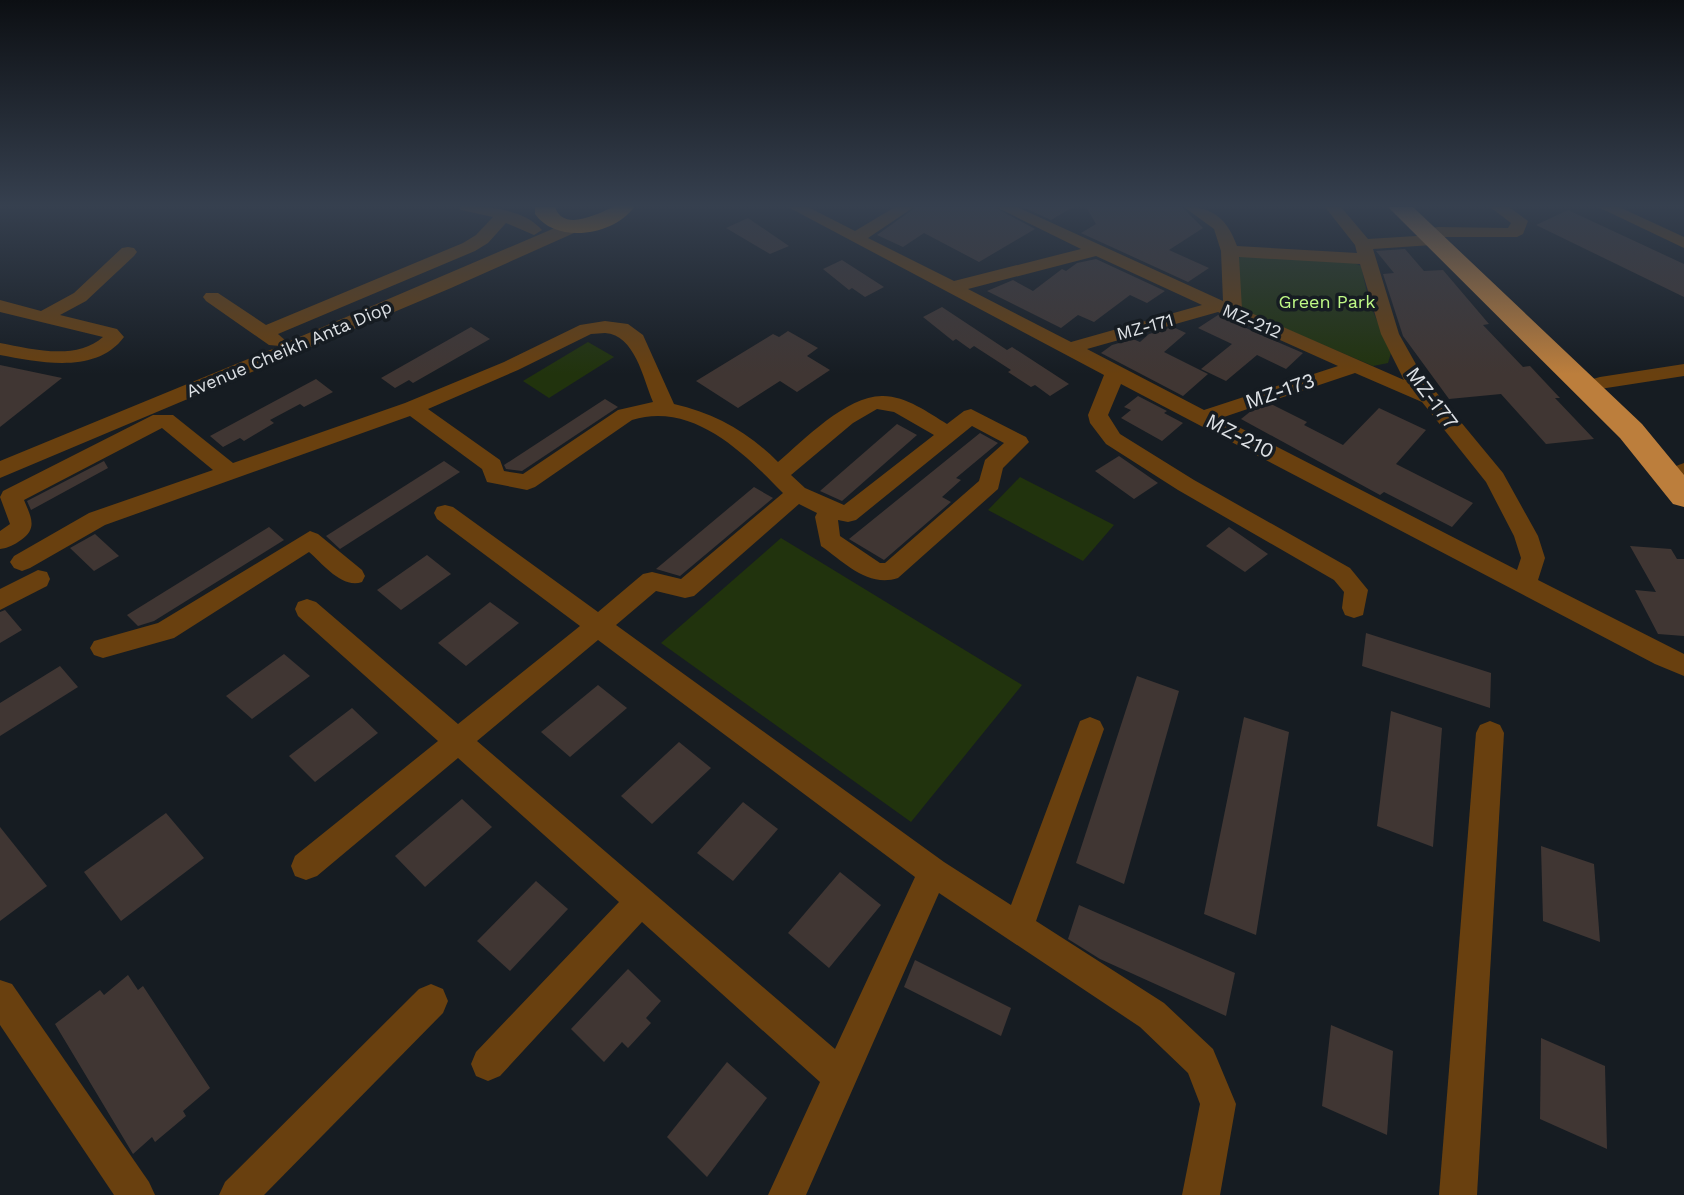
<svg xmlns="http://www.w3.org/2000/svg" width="1684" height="1195" font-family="'Work Sans',sans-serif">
  <rect width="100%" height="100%" fill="#161c22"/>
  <!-- green -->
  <g fill="#21330d">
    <polygon points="1242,256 1348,260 1361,266 1369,302 1391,353 1388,363 1373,366 1241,310 1235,260"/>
    <polygon points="588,342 614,357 549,398 523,381"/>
    <polygon points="1020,477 1114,525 1083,561 988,510"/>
    <polygon points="781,538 1022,685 911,822 661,643"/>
  </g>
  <!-- building -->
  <g fill="#403633">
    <polygon points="916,207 994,207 1035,229 979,262 924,233 903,247 877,235"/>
    <polygon points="1023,207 1073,207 1051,220"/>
    <polygon points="1086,207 1182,207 1203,228 1169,250 1209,268 1188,282 1081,233 1096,224"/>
    <polygon points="1568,210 1684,264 1684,297 1536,225"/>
    <polygon points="748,218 789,246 770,254 726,228"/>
    <polygon points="1405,249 1424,271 1443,270 1489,324 1483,325 1523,367 1530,366 1560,398 1555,398 1594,439 1546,444 1501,394 1449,399 1403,336 1383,274 1394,273 1376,251"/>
    <polygon points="1096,259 1165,291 1147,303 1130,295 1094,322 1078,315 1061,328 987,291 1013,280 1033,291 1062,269 1066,271 1077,263"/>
    <polygon points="842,260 884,287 865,297 852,288 849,290 823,269"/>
    <polygon points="942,307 1007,350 1012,347 1069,384 1050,396 1035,385 1031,387 1008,372 1011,370 974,346 970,349 956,339 953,341 923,317"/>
    <polygon points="1218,315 1261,335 1303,353 1286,369 1257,355 1226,381 1201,369 1232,344 1198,328"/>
    <polygon points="471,327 490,339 413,383 409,380 395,388 381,378"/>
    <polygon points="1173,327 1186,333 1164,352 1208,374 1183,396 1101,353 1112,345 1133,339 1140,342 1149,334"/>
    <polygon points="788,331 818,348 807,356 830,370 797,392 780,381 738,408 696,381 773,334 779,337"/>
    <polygon points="0,365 62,378 0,427"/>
    <polygon points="316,379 333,392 304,407 300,404 270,420 274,423 244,441 240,438 223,447 210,436"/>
    <polygon points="1138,396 1167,411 1164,413 1183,423 1162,441 1121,418 1131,410 1124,407"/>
    <polygon points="605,399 618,407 522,471 506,469 504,465"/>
    <polygon points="1271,404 1307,422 1304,425 1343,445 1379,408 1426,430 1396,464 1473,503 1452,527 1384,492 1380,495 1241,419 1251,411"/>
    <polygon points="897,424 917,435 842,501 820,491"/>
    <polygon points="980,433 998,443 956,478 961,480 942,497 951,502 884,560 849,539"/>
    <polygon points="1119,456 1158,483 1134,499 1095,471"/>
    <polygon points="104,461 108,468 31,510 27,501"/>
    <polygon points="444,461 460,472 340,549 326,536"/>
    <polygon points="754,487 773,498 680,576 656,569"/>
    <polygon points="269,527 284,540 154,621 138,626 127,615"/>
    <polygon points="1229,527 1268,554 1245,572 1206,546"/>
    <polygon points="95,534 119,556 94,571 70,548"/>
    <polygon points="1630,546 1671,549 1677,559 1684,559 1684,636 1658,634 1635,590 1656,592"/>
    <polygon points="427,555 451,574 401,610 377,590"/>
    <polygon points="490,602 519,623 466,666 438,643"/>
    <polygon points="5,610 22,630 0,643 0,612"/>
    <polygon points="1366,633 1491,673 1490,708 1362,666"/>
    <polygon points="284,654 310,676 252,719 226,696"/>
    <polygon points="60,666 78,687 0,736 0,703"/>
    <polygon points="1137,676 1179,691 1124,884 1076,863"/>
    <polygon points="598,685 627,708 570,757 541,732"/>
    <polygon points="352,708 378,733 315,782 289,756"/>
    <polygon points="1391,711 1442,728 1433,847 1377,826"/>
    <polygon points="1244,717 1289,732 1256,935 1204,914"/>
    <polygon points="679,742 711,768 652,824 621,796"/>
    <polygon points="462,799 492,827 425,887 395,856"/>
    <polygon points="743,802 778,829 733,881 697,853"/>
    <polygon points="166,813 204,858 121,921 84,872"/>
    <polygon points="0,827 47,886 0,921"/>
    <polygon points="1541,846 1594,864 1600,942 1543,921"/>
    <polygon points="840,872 881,905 829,968 788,933"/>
    <polygon points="536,881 568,909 510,971 477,941"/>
    <polygon points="1079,905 1235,973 1226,1016 1100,959 1068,939"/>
    <polygon points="915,960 1011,1008 1001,1036 904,987"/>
    <polygon points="628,969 661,1001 646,1018 651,1023 628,1048 622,1042 604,1062 571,1029"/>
    <polygon points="128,975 138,990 143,986 210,1088 183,1111 186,1116 155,1142 152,1137 133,1154 55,1024 100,990 104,995"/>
    <polygon points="1331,1025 1393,1051 1387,1135 1322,1106"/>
    <polygon points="1541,1038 1605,1066 1607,1149 1540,1119"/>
    <polygon points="727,1062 767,1098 707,1177 667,1137"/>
  </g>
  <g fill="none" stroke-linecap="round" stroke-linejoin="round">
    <!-- minor -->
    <g fill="#69400f" fill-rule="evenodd">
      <path d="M459,207C486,206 523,208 542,230L534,235L506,223L488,243L475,251L278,334L286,341L283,344L571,221H583L585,225L583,229L451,288L0,478V461L280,346L269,345L206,301L203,297L206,293H218L266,325L463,243L476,235L493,217L461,210Z"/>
      <path d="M788,207H808L855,231L895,207H914L868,238L954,281L1081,249L996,207H1017L1223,301L1221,251L1214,229L1184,207C1214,207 1227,219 1237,246L1357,253L1355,245L1325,207H1341L1368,239L1432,235L1430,232L1432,228L1438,227L1508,228L1511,223L1490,207H1509L1528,221L1523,234L1517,237H1438L1440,240L1438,244L1432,245L1373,249L1399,334L1422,375L1503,473L1538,536L1545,558L1538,580L1684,654V676L1655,664L1121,384L1108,415L1120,434L1194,480L1350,568L1368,590L1363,615L1354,618L1345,615L1342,608L1344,592L1334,580L1178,490L1106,444L1090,423L1088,415L1104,375ZM1096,256L1202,305L1071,342L968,289ZM1239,257L1360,264L1381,334L1404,380L1242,309ZM1218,312L1338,366L1204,410L1087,349ZM1355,373L1422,402L1486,482L1514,536L1521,558L1517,570L1221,418Z"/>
      <polygon points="1598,207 1619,207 1684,237 1684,248"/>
      <path d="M128,247L134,248L137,252L134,256L86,301L60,315L117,329L124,337C96,375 39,362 0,355V343C32,349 76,361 103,337L0,312V300L41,311L74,293L122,248Z"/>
      <path d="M605,321L628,324L643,335L674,404C715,413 749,433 778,462C804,440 847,395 883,396C906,396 929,413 947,424L964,411L971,409L1026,437L1029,442L1003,468L998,489L898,578C868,588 844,562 821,546L815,517L817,513L799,504L694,596L685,598L656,591L616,625L944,862L1011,905L1080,721L1090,717L1100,721L1104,729L1036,921L1164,1003L1213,1049L1236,1104L1220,1195H1182L1200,1104L1188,1073L1140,1027L939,893L806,1195H768L820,1082L642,922L500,1076L488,1081L476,1076L471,1064L476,1052L619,902L458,758L317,876L306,880L295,876L291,866L295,856L438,741L298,616L295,609L298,602L307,599L316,602L458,724L580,626L437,519L434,513L437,507L445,505L453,507L598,612L643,574L652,572L681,579L783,493C745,454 693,401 632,420L535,487L527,490L487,482L482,469L410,416L105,525L30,568L22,571L14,568L10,562L14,556L89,513L213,470L162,428L24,500C31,517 38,528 21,540C14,545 8,548 0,549V531L10,524L0,497L3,491L153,415H173L233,463L405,403L504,362L580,325ZM605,333C635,335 643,378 653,402L618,410L523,474L504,471L500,460L428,409L518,370L591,334ZM877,409L894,412L934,435L844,505L805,488L791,475L853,423ZM972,426L1004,443L985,460L979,481L885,563H880L840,536L838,520L848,522L856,520ZM598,640L915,877L835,1049L477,741Z"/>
      <polygon points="1684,364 1684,376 1600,389 1593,387 1590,383 1593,379 1600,377"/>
      <polygon points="1684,463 1684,479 1675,477 1672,472 1676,466"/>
      <path d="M310,531L318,534L362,570L365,576L362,582C342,589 323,564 309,552L174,638L103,658L94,655L90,648L94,641L158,623Z"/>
      <polygon points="38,570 47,572 50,579 47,586 0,610 0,589"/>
      <polygon points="1490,721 1500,725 1504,733 1477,1195 1439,1195 1476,733 1480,725"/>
      <polygon points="0,980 12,984 149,1182 155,1195 114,1195 0,1025"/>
      <polygon points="431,984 443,989 448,1001 443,1013 264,1195 219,1195 225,1182 419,989"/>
    </g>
    <!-- major -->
    <path fill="#ad680c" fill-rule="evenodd" d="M535,207H555C563,232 597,214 611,208C617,205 628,207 634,207C615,235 557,245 535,214Z"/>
    <!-- highway -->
    <polygon fill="#bc7e3c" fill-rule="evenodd" points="1388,207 1413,207 1642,424 1684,475 1684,507 1673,504 1620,438"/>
  </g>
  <!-- sky -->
  <linearGradient id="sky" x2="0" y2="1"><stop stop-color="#0c0f13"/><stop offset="0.55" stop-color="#36404f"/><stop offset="1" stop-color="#36404f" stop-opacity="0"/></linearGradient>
  <rect width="1684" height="374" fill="url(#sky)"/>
  <g text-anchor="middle" stroke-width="7" stroke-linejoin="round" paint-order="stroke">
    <!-- far-park labels -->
    <g font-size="18" fill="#bff986" stroke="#161c22">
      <text x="1327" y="308">Green Park</text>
    </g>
    <!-- far-street labels -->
    <g font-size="18" fill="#dde1e5" stroke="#161c22">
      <text transform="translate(1252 321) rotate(23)" y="6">MZ-212</text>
      <text transform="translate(1145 327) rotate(-15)" y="6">MZ-171</text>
      <text transform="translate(289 349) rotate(-23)" y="6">Avenue Cheikh Anta Diop</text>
    </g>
    <!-- street labels -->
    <g font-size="21" fill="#dde1e5" stroke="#161c22">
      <text transform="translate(1280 391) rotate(-19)" y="7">MZ-173</text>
      <text transform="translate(1432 398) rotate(53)" y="7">MZ-177</text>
      <text transform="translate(1240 436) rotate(27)" y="7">MZ-210</text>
    </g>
  </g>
</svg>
